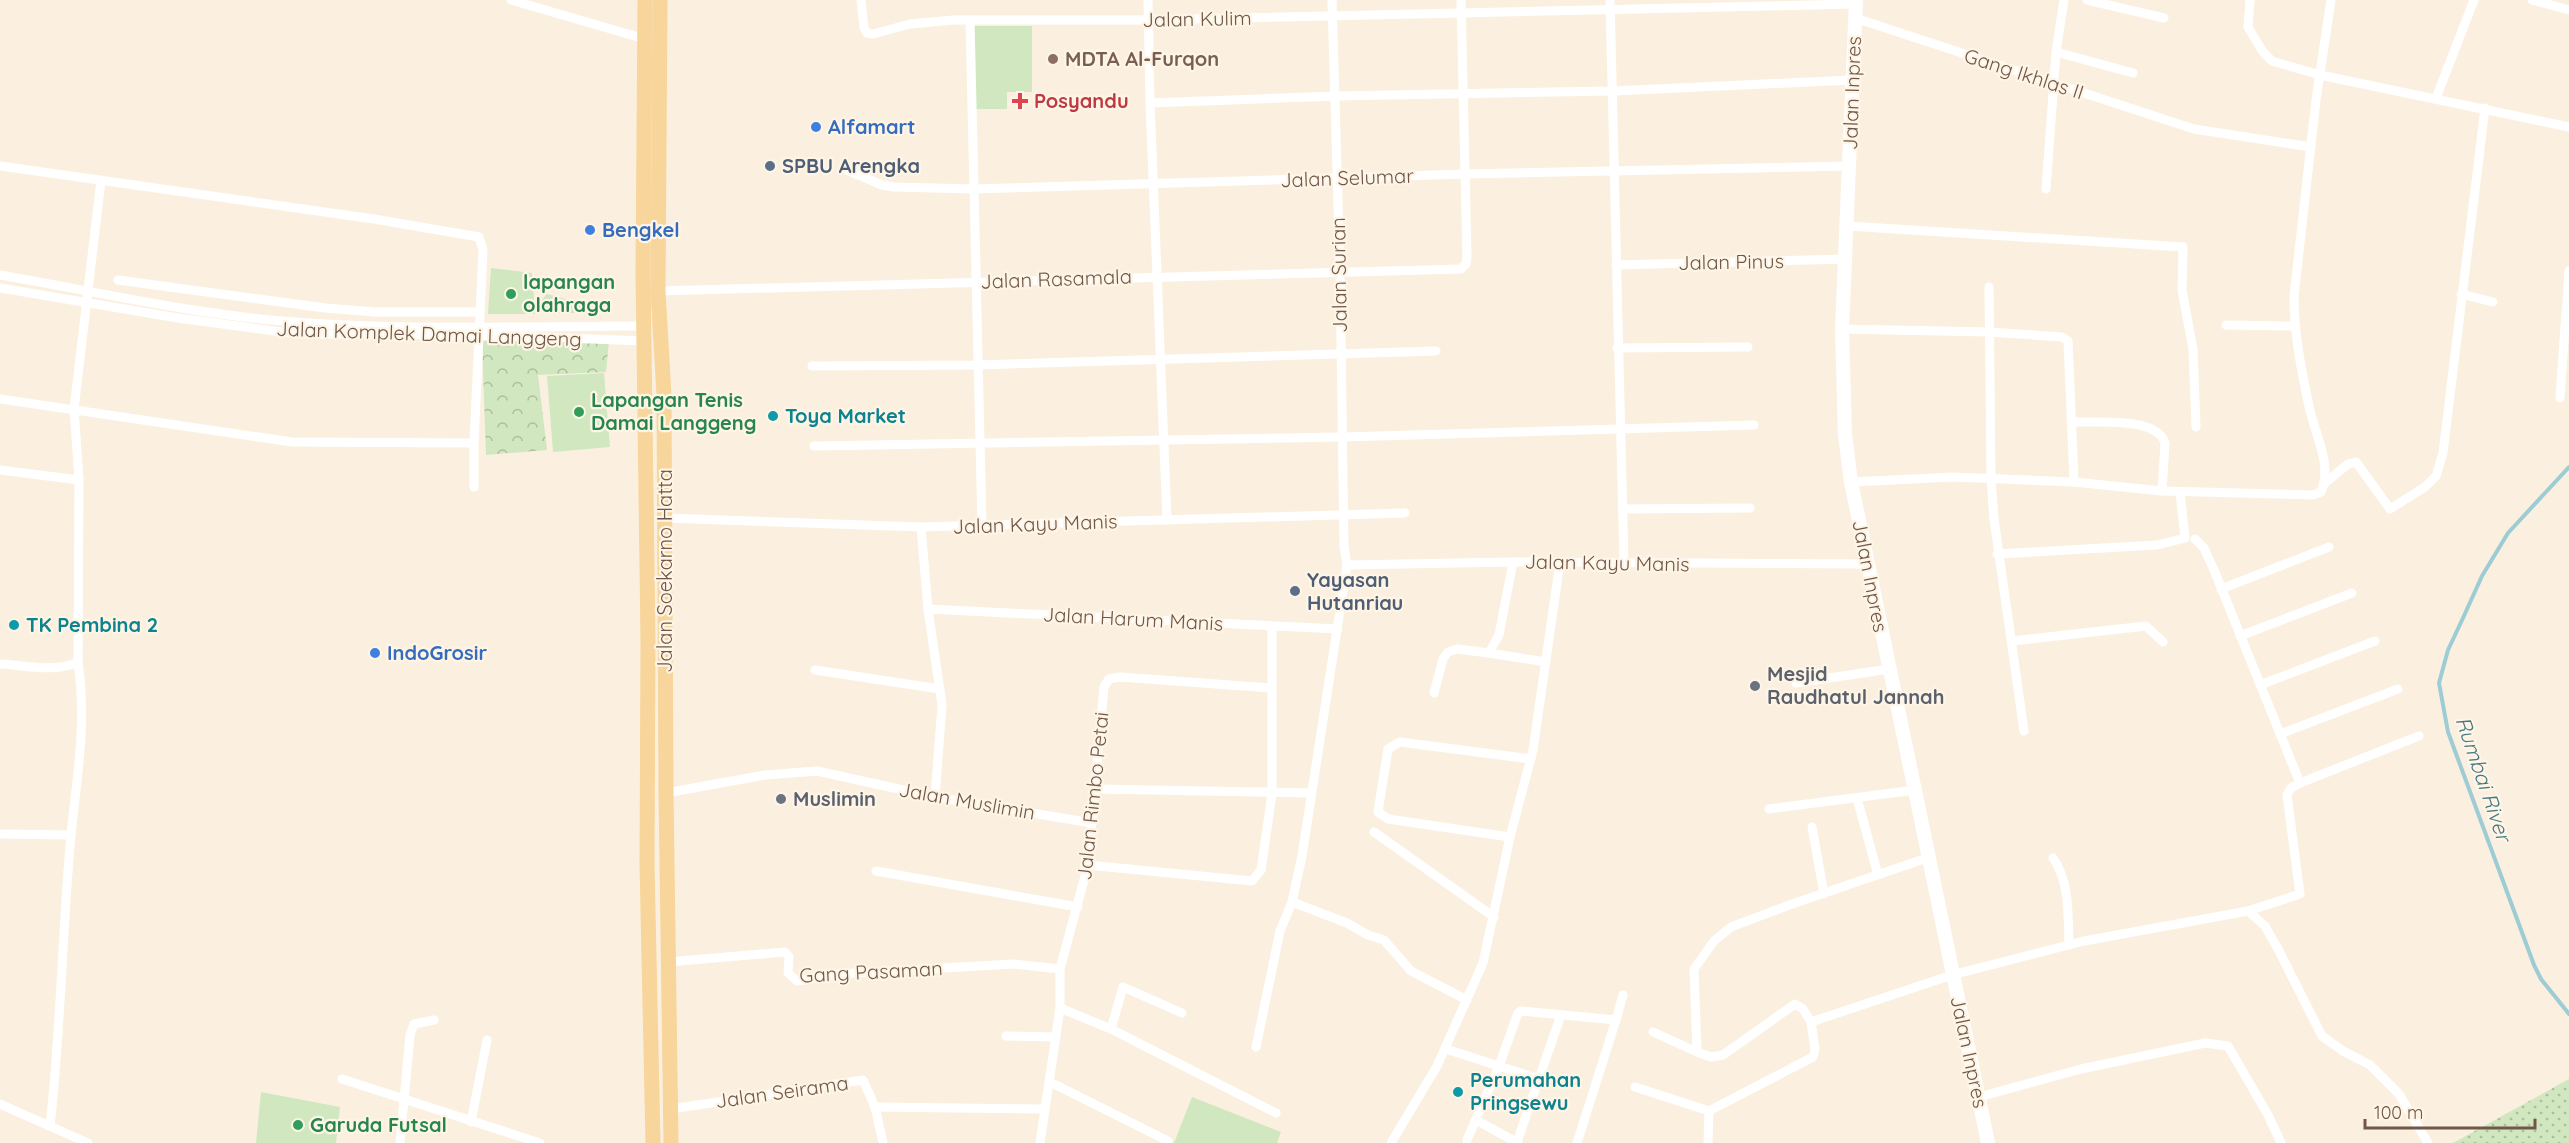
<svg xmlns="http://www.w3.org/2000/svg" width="2569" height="1143" font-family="Quicksand,sans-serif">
  <defs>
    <pattern id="grass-dots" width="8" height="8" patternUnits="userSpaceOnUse" patternTransform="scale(1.5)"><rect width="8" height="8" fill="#d0e7c0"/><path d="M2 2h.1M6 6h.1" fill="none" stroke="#adbe9e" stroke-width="1.8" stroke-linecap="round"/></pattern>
    <pattern id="park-crowns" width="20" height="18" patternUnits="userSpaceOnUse" patternTransform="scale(1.5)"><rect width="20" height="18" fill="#d0e7c0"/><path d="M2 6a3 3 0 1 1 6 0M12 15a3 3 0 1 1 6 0" fill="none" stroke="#adbe9e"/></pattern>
  </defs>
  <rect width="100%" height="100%" fill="#fbf0e0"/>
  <!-- grass -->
  <polygon fill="url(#grass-dots)" points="2569,1079 2569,1143 2453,1143"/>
  <!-- park -->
  <g fill="url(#park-crowns)">
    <polygon points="547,294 587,305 591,309 590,313 545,313 541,309 540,302"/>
    <polygon points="482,341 609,341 606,372 538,375 547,450 486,455"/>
  </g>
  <!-- garden -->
  <g fill="#d0e7c0">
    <polygon points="974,26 1032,26 1032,92 1007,92 1007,109 975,109"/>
    <polygon points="491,268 532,273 535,314 488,314"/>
    <polygon points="604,373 610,447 553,452 547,376"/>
    <polygon points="261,1092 340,1107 336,1143 256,1143"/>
    <polygon points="1192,1097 1281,1132 1277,1143 1174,1143"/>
  </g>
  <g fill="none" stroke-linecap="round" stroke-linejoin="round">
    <!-- stream -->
    <polyline stroke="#9dccd4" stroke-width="4" points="2569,467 2508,533 2482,576 2463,618 2448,650 2439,683 2448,732 2534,965 2541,979 2569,1014"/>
    <!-- minor -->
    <g stroke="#fff" stroke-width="9">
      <polyline points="511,0 645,39"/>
      <polyline points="861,0 864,28 867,33 873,34 910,24 953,20 1148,20 1856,4"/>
      <polyline points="1148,0 1150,103"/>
      <polyline points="1610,0 1624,563"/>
      <polyline points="2087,0 2164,18"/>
      <polyline points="2250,0 2248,27 2263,52 2272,61 2320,75 2569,127"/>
      <polyline points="2532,0 2569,10"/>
      <polyline points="1855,18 2194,129 2311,147"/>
      <polyline points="970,20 982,525"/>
      <polyline points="2056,52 2133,73"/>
      <polyline points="2436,98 2474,0"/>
      <polyline points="0,166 374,219 479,237 483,250 474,443 474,487"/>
      <polyline points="847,170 882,185 894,187 973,189 1465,174 1850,166"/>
      <polyline points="2046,189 2056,52 2064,0"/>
      <polyline points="1848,226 2183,247 2182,290 2193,349 2196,427"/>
      <polyline points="1616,265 1847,259"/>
      <path d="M0,275C98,292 196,315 295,322C411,331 528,326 644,326"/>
      <polyline points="118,280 325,308 375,312 479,312"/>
      <polyline points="1989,287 1991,478 1994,519 2024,731"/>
      <polyline points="0,288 178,318 297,334 479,335 645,341"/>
      <polyline points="658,291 1461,269 1466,264 1467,257 1461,0"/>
      <polyline points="2461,294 2493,302"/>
      <polyline points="2226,325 2294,326"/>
      <polyline points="1842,329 1989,332 2062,337 2068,341 2074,482"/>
      <polyline points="1617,348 1748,347"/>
      <polyline points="812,366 977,365 1436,351"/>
      <polyline points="2560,398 2569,271"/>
      <polyline points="0,399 292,442 474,443"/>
      <path d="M2071,422C2094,423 2157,416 2165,443L2162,491"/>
      <polyline points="814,446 1342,437 1754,425"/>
      <polyline points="0,470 79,480"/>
      <path d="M1851,482L1953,477L2074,482L2162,491L2313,495L2321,492C2333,464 2314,433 2309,406C2301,369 2294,333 2294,296L2316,100L2331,0"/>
      <polyline points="2325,483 2348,464 2356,462 2390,509 2425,487 2436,476 2443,453 2485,108"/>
      <polyline points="1622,509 1750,508"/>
      <polyline points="665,518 921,527 1405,513"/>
      <polyline points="1167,520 1150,103 1335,96 1613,91 1852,80"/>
      <polyline points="921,527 928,609 942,705 935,797"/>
      <polyline points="2195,539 2204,548 2214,570 2300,783"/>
      <polyline points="1997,554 2157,545 2185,538 2180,492"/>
      <polyline points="1347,565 1513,562 1868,564"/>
      <polyline points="2221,589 2329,547"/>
      <polyline points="928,609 1338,629"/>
      <polyline points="2240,636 2352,593"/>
      <polyline points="2012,641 2146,626 2163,642"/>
      <polyline points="1489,653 1546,662"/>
      <path d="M0,664C24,665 56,673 78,662L79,480L74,409L101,180"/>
      <polyline points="815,670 940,689"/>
      <polyline points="1796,683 1889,669"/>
      <polyline points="2260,685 2375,641"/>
      <polyline points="1434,693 1443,659 1448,652 1457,649 1489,653 1499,635 1513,562"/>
      <polyline points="2280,734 2398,689"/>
      <polyline points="1096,789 1311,793"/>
      <polyline points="666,793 765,775 817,771 935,797 1092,823"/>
      <polyline points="1857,798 1878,875"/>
      <polyline points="1769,809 1915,790"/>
      <polyline points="1812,827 1824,894"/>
      <polyline points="1374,832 1494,917"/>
      <polyline points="0,834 71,835"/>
      <polyline points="1510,837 1388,819 1378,812 1388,749 1400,742 1531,759"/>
      <polyline points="1927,858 1792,904 1731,927 1714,941 1694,969 1697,1052 1711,1057 1723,1055 1795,1004 1803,1009 1811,1022 1952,975 2084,941 2248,911 2300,894 2287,795 2291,788 2300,783 2419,736"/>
      <path d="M2053,858C2070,882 2068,916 2069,945"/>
      <polyline points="1088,865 1252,881 1261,870 1272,794 1272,627"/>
      <polyline points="876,871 1078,907"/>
      <polyline points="1292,902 1347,923 1368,935 1384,940 1411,971 1467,1000"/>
      <polyline points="2248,911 2265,926 2278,949 2322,1036 2343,1051 2370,1065 2399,1094 2428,1143"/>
      <polyline points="668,962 785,952 789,957 788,973 797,981 838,974 1013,964 1060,969"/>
      <polyline points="1060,1008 1111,1029 1276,1113"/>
      <polyline points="1616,1020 1623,995"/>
      <polyline points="1111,1029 1123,987 1182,1013"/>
      <polyline points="1653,1032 1697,1052"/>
      <polyline points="1006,1036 1056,1037"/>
      <polyline points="1256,1047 1280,931 1292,902 1302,856 1347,565 1344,547 1340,271 1332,0"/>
      <polyline points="1446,1049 1539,1079"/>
      <polyline points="342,1079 540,1143"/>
      <polyline points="1050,1082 1168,1141"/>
      <polyline points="1635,1087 1709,1111 1813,1057 1815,1049 1811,1022"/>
      <polyline points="1979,1097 2081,1069 2205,1043 2228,1046 2268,1115 2281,1143"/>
      <polyline points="0,1104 88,1143"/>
      <polyline points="875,1107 1045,1109"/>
      <polyline points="671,1109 863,1080 875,1107 883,1143"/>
      <polyline points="1476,1120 1518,1143"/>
      <polyline points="471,1122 487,1040"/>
      <path d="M50,1126C61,1029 62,932 71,835C77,774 87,725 78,662"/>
      <polyline points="1467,1140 1499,1066 1518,1013 1521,1011 1616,1020 1577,1143"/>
      <polyline points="1517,1142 1561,1015"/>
      <polyline points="400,1143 410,1035 414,1024 434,1020"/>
      <polyline points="1040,1143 1060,1008 1060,969 1088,865 1104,687 1109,679 1120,677 1271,688"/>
      <polyline points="1391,1143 1437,1066 1483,963 1510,837 1533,750 1560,562"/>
      <polyline points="1708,1143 1709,1111"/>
    </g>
    <!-- secondary -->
    <polyline stroke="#fff" stroke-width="14" points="1856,0 1842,329 1845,435 1851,482 1988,1143"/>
    <!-- primary -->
    <g stroke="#f8d59a" stroke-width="15">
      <polyline points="645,0 643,273 648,641 647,864 653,1143"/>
      <polyline points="660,0 658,291 664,395 666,793 671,1143"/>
    </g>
  </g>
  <!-- markers -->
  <circle fill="#8d6e63" stroke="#fef5e6" stroke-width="2" cx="1053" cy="59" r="6"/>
  <path fill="#e0444e" stroke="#fef5e6" stroke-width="2" d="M1017 92h6v6h6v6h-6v6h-6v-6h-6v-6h6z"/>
  <g fill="#3f7fe0" stroke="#fef5e6" stroke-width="2">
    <circle cx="816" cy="127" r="6"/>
    <circle cx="590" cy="230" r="6"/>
    <circle cx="375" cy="653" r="6"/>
  </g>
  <g fill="#5c6f8a" stroke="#fef5e6" stroke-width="2">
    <circle cx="770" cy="166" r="6"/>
    <circle cx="1295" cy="591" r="6"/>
  </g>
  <g fill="#2e9e5b" stroke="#fef5e6" stroke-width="2">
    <circle cx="511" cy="294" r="6"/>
    <circle cx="579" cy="412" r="6"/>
    <circle cx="298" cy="1125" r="6"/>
  </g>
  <g fill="#0f9aa8" stroke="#fef5e6" stroke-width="2">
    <circle cx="773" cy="416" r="6"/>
    <circle cx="14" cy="625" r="6"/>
    <circle cx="1458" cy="1092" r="6"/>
  </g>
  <g fill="#6b7280" stroke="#fef5e6" stroke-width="2">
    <circle cx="1755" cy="686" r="6"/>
    <circle cx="781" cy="799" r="6"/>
  </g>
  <g text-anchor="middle" stroke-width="4.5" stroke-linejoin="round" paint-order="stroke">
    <!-- street labels -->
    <g font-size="20" fill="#705749" stroke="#fef5e6">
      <text transform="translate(1197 19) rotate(-1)" y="7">Jalan Kulim</text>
      <text transform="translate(2024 74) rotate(18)" y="7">Gang Ikhlas II</text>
      <text transform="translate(1852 93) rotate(-88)" y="7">Jalan Inpres</text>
      <text transform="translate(1347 178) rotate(-2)" y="7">Jalan Selumar</text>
      <text transform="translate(1731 262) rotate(-1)" y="7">Jalan Pinus</text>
      <text transform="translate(1339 275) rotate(-91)" y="7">Jalan Surian</text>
      <text transform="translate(1056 279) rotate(-2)" y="7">Jalan Rasamala</text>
      <text transform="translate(429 334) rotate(2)" y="7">Jalan Komplek Damai Langgeng</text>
      <text transform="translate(1035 524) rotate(-2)" y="7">Jalan Kayu Manis</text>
      <text transform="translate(1607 563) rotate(1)" y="7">Jalan Kayu Manis</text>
      <text transform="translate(665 571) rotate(-90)" y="7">Jalan Soekarno Hatta</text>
      <text transform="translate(1870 576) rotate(79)" y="7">Jalan Inpres</text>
      <text transform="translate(1133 619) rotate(3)" y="7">Jalan Harum Manis</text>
      <text transform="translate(1093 796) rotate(-84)" y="7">Jalan Rimbo Petai</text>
      <text transform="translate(967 801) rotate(10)" y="7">Jalan Muslimin</text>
      <text transform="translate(871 972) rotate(-3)" y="7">Gang Pasaman</text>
      <text transform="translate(1969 1052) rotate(78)" y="7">Jalan Inpres</text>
      <text transform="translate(782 1092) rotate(-8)" y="7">Jalan Seirama</text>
    </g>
    <!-- education labels -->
    <g font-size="20" font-weight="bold" fill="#785e54" stroke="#fef5e6" text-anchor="start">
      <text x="1065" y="66">MDTA Al-Furqon</text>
    </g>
    <!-- health labels -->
    <g font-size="20" font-weight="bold" fill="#be3a42" stroke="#fef5e6" text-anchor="start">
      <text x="1034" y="108">Posyandu</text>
    </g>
    <!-- shop labels -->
    <g font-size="20" font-weight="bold" fill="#366cbe" stroke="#fef5e6" text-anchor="start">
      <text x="828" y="134">Alfamart</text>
      <text x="602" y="237">Bengkel</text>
      <text x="387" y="660">IndoGrosir</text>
    </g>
    <!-- service labels -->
    <g font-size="20" font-weight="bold" fill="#4e5e75" stroke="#fef5e6" text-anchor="start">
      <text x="782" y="173">SPBU Arengka</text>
      <text x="1307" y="587">Yayasan<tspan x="1307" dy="23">Hutanriau</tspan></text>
    </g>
    <!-- leisure labels -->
    <g font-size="20" font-weight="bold" fill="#27864d" stroke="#fef5e6" text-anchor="start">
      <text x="523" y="289">lapangan<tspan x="523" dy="23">olahraga</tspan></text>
      <text x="591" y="407">Lapangan Tenis<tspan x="591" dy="23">Damai Langgeng</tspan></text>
      <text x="310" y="1132">Garuda Futsal</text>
    </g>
    <!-- culture labels -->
    <g font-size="20" font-weight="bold" fill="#0d838f" stroke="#fef5e6" text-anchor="start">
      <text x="785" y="423">Toya Market</text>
      <text x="26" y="632">TK Pembina 2</text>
      <text x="1470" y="1087">Perumahan<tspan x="1470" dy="23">Pringsewu</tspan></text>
    </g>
    <!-- worship labels -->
    <g font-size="20" font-weight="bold" fill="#5b616d" stroke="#fef5e6" text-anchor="start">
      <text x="1767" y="681">Mesjid<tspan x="1767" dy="23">Raudhatul Jannah</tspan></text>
      <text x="793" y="806">Muslimin</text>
    </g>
    <!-- water labels -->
    <g font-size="21" font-style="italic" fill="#447983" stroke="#fef5e6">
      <text transform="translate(2483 779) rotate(71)" y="7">Rumbai River</text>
    </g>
  </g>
  <!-- scale -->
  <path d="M2365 1119v9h170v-9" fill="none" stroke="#705749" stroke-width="3"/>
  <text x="2374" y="1119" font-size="18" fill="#705749" stroke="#fef5e6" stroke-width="4.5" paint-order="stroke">100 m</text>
</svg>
